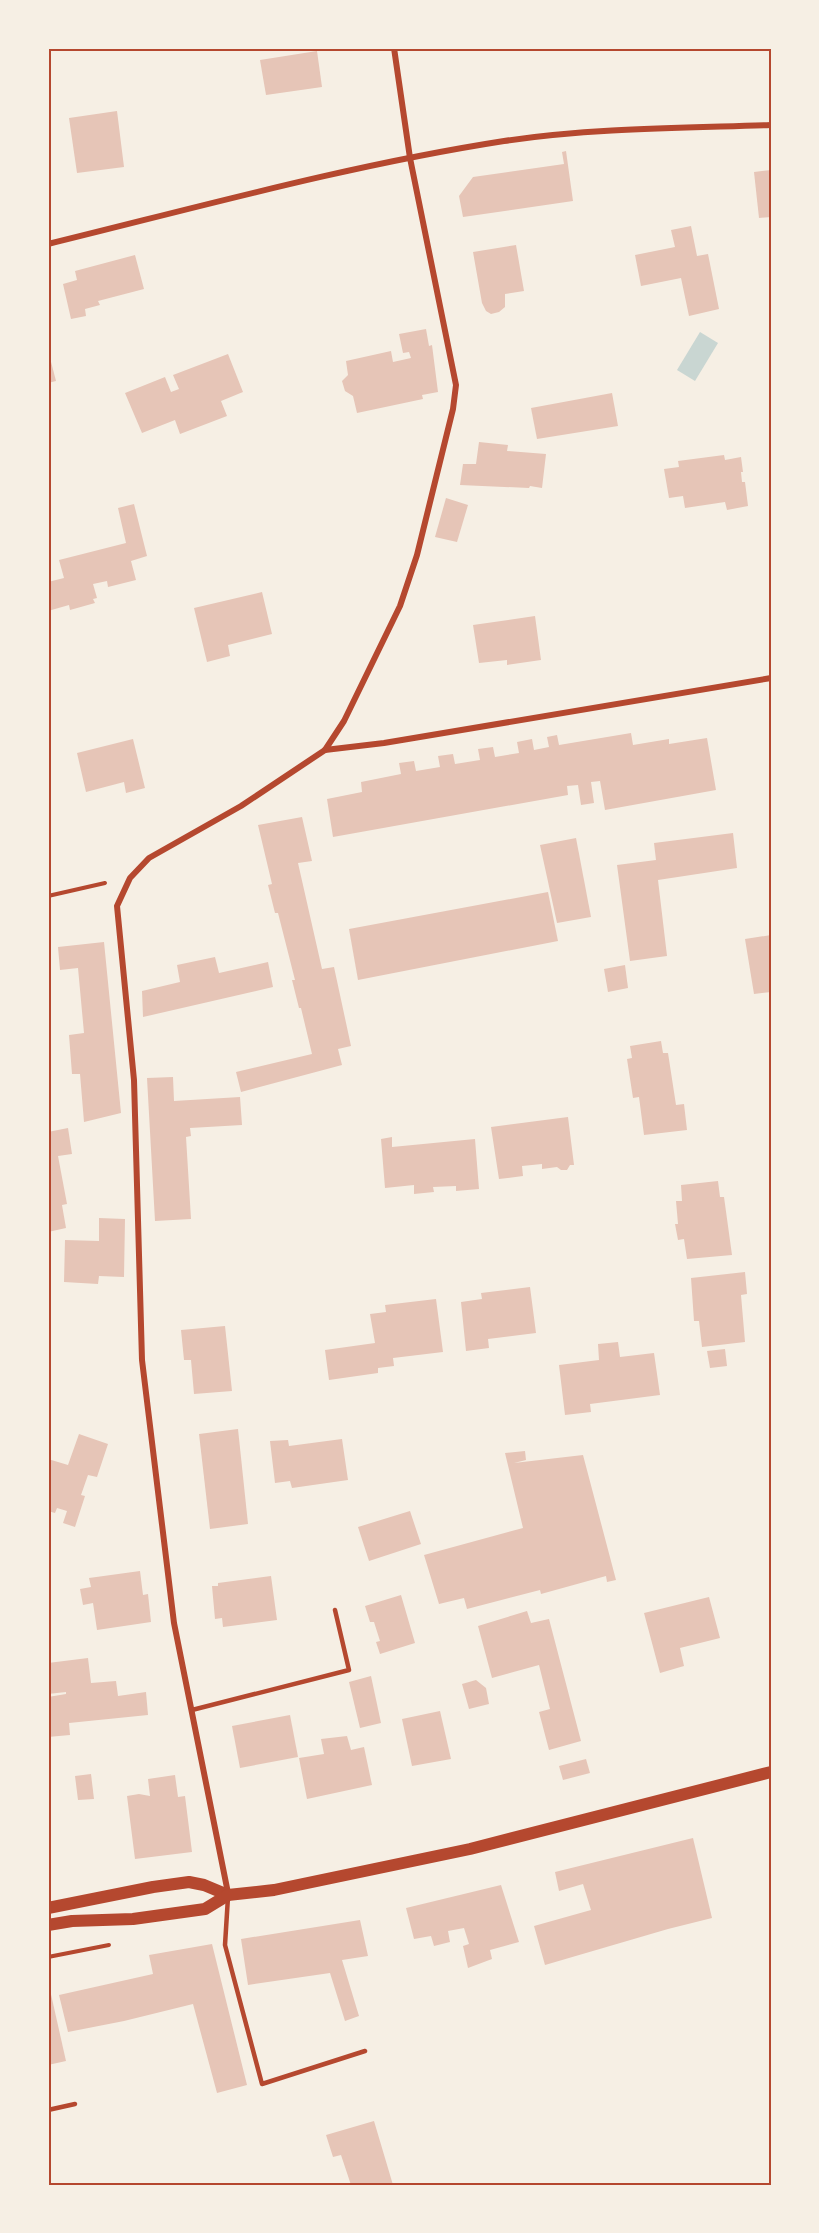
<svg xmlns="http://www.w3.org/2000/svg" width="819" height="2233" font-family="'Source Sans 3',sans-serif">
  <rect width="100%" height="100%" fill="#f6efe4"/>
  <!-- water -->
  <polygon fill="#c9d6d2" points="700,332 718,343 695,381 677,370"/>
  <!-- building -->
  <g fill="#e6c5b7">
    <polygon points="317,51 322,87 266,95 260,60"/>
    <polygon points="117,111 124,167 77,173 69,118"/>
    <polygon points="566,151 573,201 463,217 459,196 473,177 564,164 562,152"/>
    <polygon points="771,170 771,217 759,218 754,172"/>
    <polygon points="691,226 697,256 708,254 719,309 689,316 681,278 641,286 635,255 675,247 671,230"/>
    <polygon points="516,245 524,291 505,294 505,307 499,312 491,314 486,311 482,303 473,252"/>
    <polygon points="135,255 144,289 98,301 100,305 85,309 86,316 71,319 63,284 77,280 75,271"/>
    <polygon points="426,329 429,346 432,345 438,392 422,395 423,399 357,413 353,396 345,391 342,381 348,375 346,361 391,351 393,362 411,358 409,352 403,353 399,334"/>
    <polygon points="49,354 56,381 48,383 48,355"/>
    <polygon points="228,354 243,392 221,401 227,416 180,434 175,420 142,433 125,393 165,377 171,392 179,389 173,375"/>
    <polygon points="612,393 618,426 537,439 531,408"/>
    <polygon points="479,442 508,445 507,451 546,454 542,488 530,486 529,488 460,485 463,464 476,464"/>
    <polygon points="724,455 725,460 741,457 743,472 741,472 742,482 745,482 748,506 727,510 725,502 685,508 683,496 669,498 664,469 679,467 678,461"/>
    <polygon points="446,498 468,505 457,542 435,537"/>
    <polygon points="134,504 147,556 131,561 136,580 108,587 107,581 93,584 97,598 93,599 95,603 70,610 69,605 48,611 48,582 64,578 59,560 126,543 118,508"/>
    <polygon points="262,592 272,634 228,645 230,656 207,662 194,608"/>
    <polygon points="535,616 541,660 507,665 507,660 479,663 473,625"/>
    <polygon points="631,733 633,745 669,739 669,744 707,738 716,790 605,810 600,781 591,782 594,803 581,805 578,785 567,786 568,795 333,837 327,799 362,792 361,782 401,774 399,763 414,761 416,771 440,767 438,756 453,754 455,764 480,760 478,749 493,747 495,757 519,753 517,742 532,739 534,750 549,747 547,737 557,735 559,745"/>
    <polygon points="133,739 145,788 126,793 124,782 86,792 77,753"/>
    <polygon points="302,817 312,861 298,863 322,969 334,967 351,1046 338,1049 342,1065 241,1092 236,1072 312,1054 301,1008 299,1008 292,980 295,980 278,913 275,913 268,885 272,884 258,825"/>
    <polygon points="733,833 737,868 658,880 667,956 630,961 617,865 656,860 654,843"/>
    <polygon points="576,838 591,917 557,923 540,845"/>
    <polygon points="548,892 558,941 358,980 349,929"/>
    <polygon points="771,935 771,992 754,994 745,939"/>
    <polygon points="104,942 121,1113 84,1122 80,1074 72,1074 69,1035 84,1033 78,968 60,970 58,947"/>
    <polygon points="215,957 219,973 268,962 273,987 143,1017 142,991 180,982 177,965"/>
    <polygon points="625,965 628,988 608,992 604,969"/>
    <polygon points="661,1041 663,1053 668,1053 676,1105 684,1104 687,1130 644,1135 639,1097 633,1098 627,1059 632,1058 630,1046"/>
    <polygon points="173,1077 174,1101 240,1097 242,1125 190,1128 191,1136 186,1137 191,1219 155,1221 147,1078"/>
    <polygon points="568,1117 574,1165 570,1165 567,1170 561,1170 557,1167 542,1169 542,1164 522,1166 523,1176 499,1179 491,1127"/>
    <polygon points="68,1128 72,1154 58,1156 67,1204 62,1205 66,1228 48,1232 48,1132"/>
    <polygon points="392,1137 392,1147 475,1139 479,1189 456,1191 456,1186 433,1187 434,1192 414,1194 414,1185 385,1188 381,1139"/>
    <polygon points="718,1181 720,1197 724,1197 732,1255 687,1259 684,1239 678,1240 675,1224 678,1224 676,1201 682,1201 681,1185"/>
    <polygon points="99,1218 125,1219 124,1277 99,1276 98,1284 64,1282 65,1240 99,1241"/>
    <polygon points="745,1272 747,1294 741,1295 745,1342 702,1347 699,1321 694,1321 691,1278"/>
    <polygon points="530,1287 536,1333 488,1339 489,1348 466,1351 461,1302 482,1299 481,1293"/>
    <polygon points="436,1299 443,1352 393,1358 394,1366 378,1368 378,1373 329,1380 325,1350 375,1343 370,1314 386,1312 385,1305"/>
    <polygon points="225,1326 232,1391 194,1394 191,1360 184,1360 181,1330"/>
    <polygon points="618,1342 620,1357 654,1353 660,1395 590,1404 591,1412 565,1415 559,1365 599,1360 598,1344"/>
    <polygon points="725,1349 727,1366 710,1368 707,1351"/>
    <polygon points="238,1429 248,1524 210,1529 199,1434"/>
    <polygon points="79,1434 108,1444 97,1477 88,1475 81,1495 85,1496 75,1527 63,1523 67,1511 57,1508 55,1513 48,1511 48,1459 68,1465"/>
    <polygon points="342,1439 348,1480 292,1488 290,1481 275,1483 270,1441 288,1440 289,1446"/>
    <polygon points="525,1451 526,1460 514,1463 583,1455 616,1580 607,1582 606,1576 541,1594 540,1590 467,1609 464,1598 439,1604 424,1555 523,1528 505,1453"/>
    <polygon points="410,1511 421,1544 369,1561 358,1527"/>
    <polygon points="140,1571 143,1595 148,1594 151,1622 97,1630 93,1603 83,1605 80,1589 91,1587 89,1578"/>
    <polygon points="271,1576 277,1620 223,1627 222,1618 215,1619 212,1586 218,1586 218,1583"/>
    <polygon points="401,1595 415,1643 380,1654 376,1642 380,1641 374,1622 370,1622 365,1606"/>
    <polygon points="709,1597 720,1638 680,1648 684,1666 660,1673 644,1613"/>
    <polygon points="527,1611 531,1623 549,1619 581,1741 549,1750 539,1712 550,1709 539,1665 492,1678 478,1626"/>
    <polygon points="88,1658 91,1683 116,1681 118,1696 146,1692 148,1715 69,1723 70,1735 48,1737 48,1697 66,1694 66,1692 48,1694 48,1663"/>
    <polygon points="371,1676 381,1723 360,1728 349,1682"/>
    <polygon points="476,1680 486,1688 489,1704 469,1709 462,1684"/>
    <polygon points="440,1711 451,1759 412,1766 402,1719"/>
    <polygon points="290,1715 298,1757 240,1768 232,1726"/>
    <polygon points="347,1736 351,1750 364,1747 372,1785 307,1799 299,1758 324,1754 321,1739"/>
    <polygon points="586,1759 590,1773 563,1780 559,1766"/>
    <polygon points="91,1774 94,1799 78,1800 75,1776"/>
    <polygon points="175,1775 178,1797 185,1796 192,1852 135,1859 127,1796 139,1794 150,1796 148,1779"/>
    <polygon points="693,1838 712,1918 668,1929 545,1965 534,1926 591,1910 583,1884 559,1891 555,1872"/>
    <polygon points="501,1885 519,1942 490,1950 492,1959 468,1968 463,1946 469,1944 464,1928 448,1931 450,1942 434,1946 431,1936 414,1939 406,1908"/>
    <polygon points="360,1920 368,1956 342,1960 359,2016 345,2021 330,1973 248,1985 241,1939"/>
    <polygon points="212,1944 247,2085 217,2093 193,2004 124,2021 68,2032 59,1995 153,1974 149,1955"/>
    <polygon points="48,1981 66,2061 48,2065"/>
    <polygon points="374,2121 393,2185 351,2185 341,2155 333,2157 326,2135"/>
  </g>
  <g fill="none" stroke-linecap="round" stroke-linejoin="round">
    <!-- path -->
    <g stroke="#b5482f" stroke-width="4">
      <polyline points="48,896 105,883"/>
      <polyline points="48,1957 109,1945"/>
    </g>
    <!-- service -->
    <g stroke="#b5482f" stroke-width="4.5">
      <polyline points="192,1710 349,1670 335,1610"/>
      <polyline points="228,1897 225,1945 262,2084 365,2051"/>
      <polyline points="48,2110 75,2104"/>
    </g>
    <!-- minor -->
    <g stroke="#b5482f" stroke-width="6">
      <path d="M48,244C199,207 350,165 504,141C592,128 682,128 771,125"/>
      <polyline points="325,750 384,743 771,678"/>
      <polyline points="228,1893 174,1623 142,1360 134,1080 117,906 130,878 149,858 241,806 325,750 344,721 400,606 417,555 453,409 456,385 410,158 394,48"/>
    </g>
    <!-- secondary -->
    <g stroke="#b5482f" stroke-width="12">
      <polyline points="48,1908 153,1887 189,1882 204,1885 228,1895"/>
      <polyline points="48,1925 72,1921 133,1919 205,1909 228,1895 274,1890 470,1849 771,1772"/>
    </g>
  </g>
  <!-- border -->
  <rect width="819" height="2233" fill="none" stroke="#f6efe4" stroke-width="99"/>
  <rect x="50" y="50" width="720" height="2134" fill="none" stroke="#b5482f" stroke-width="2"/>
</svg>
